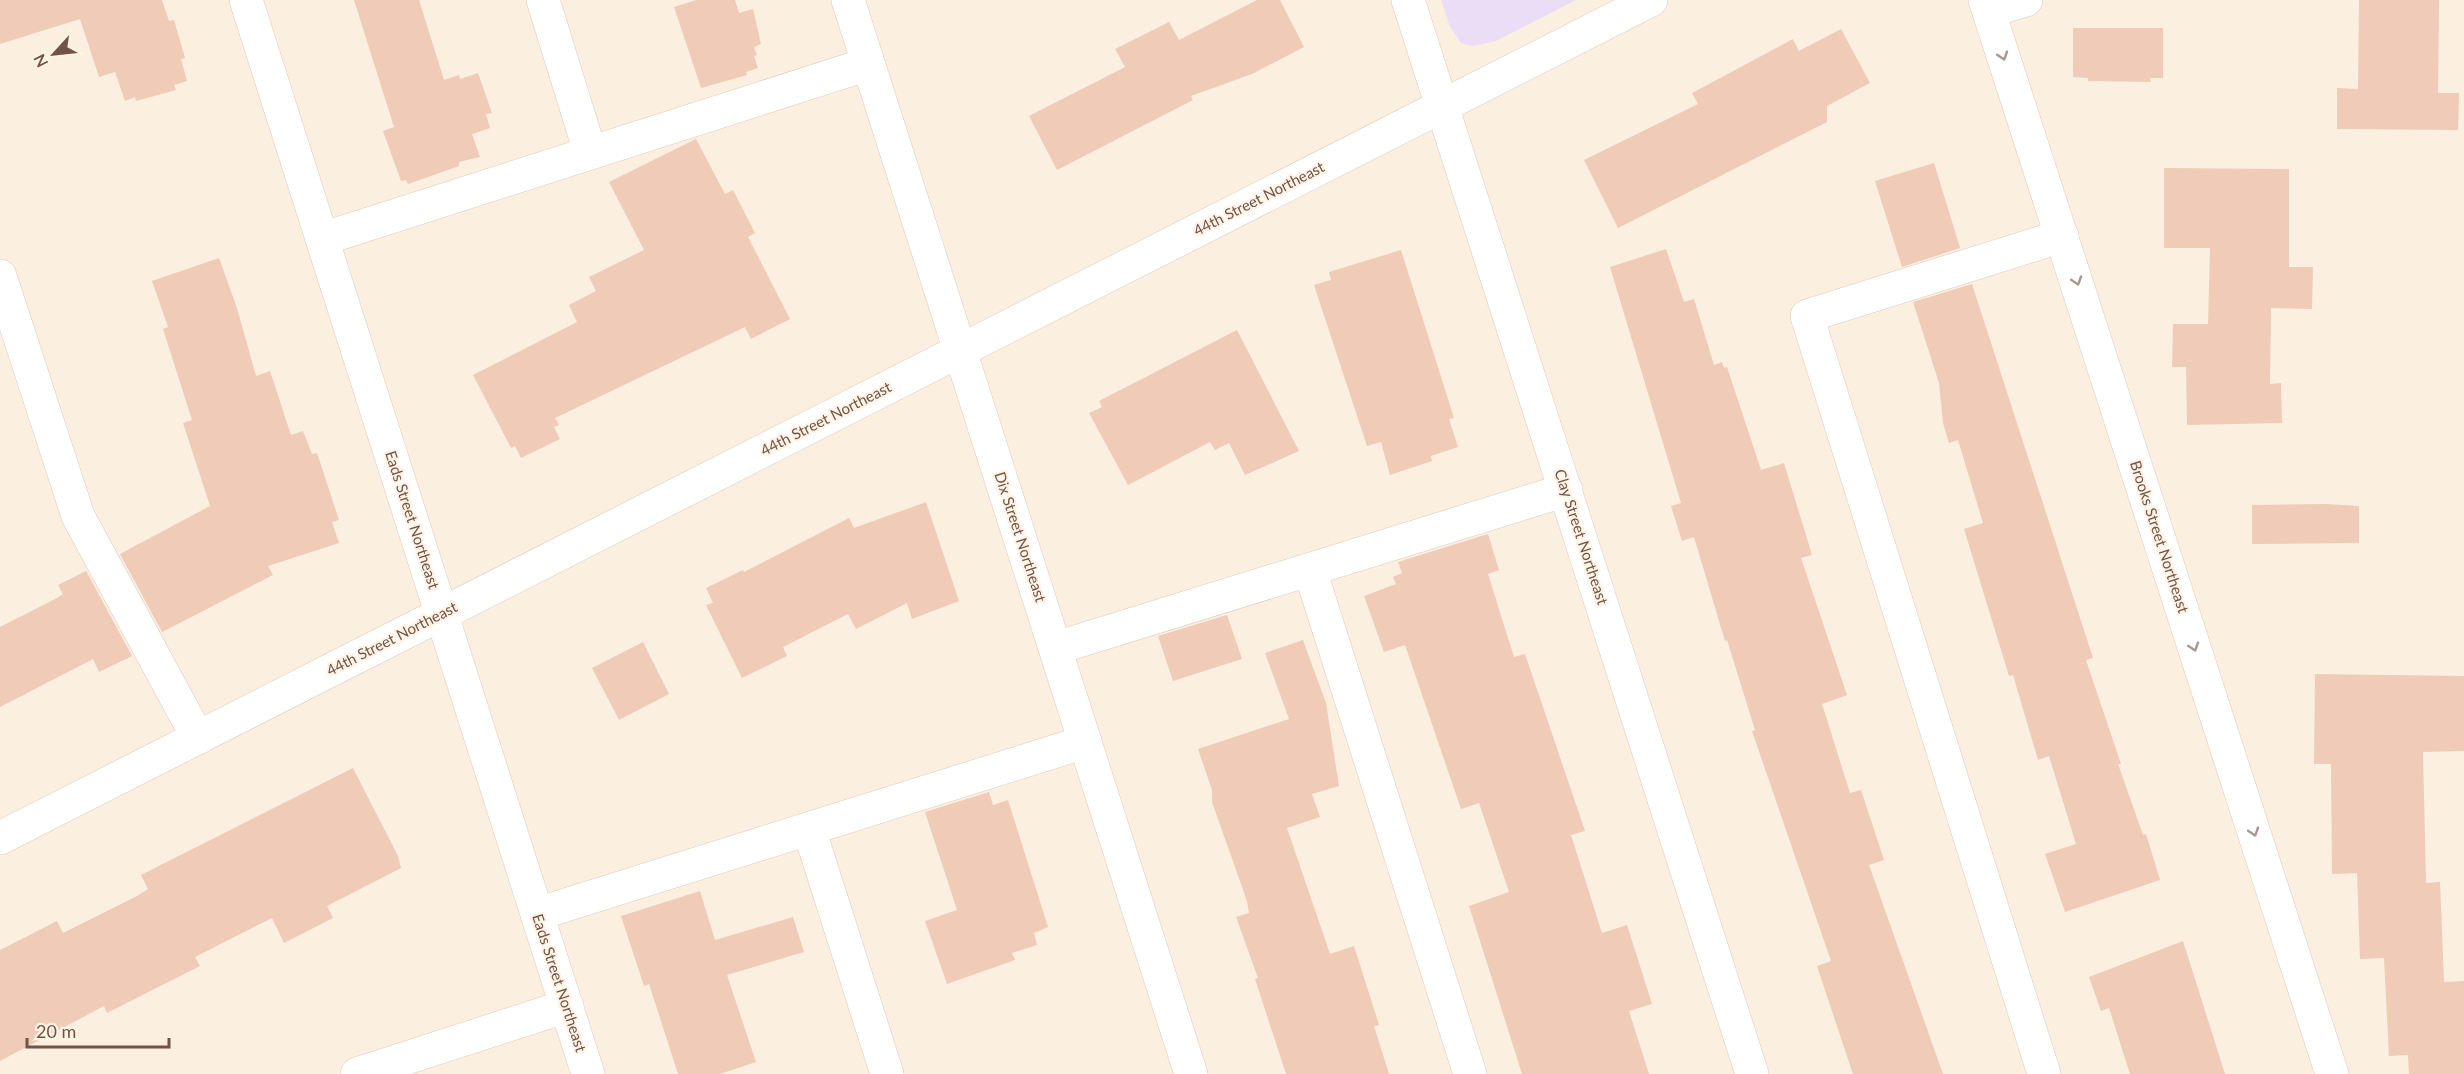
<svg xmlns="http://www.w3.org/2000/svg" width="2464" height="1074" font-family="Lato,sans-serif">
  <rect width="100%" height="100%" fill="#fbefe0"/>
  <!-- education -->
  <polygon fill="#ecddf7" points="1441,0 1576,0 1496,41 1473,46 1461,43 1450,27"/>
  <!-- building -->
  <g fill="#efcbb8">
    <polygon points="0,0 162,0 169,21 174,20 185,58 181,59 187,81 174,85 176,90 136,101 135,97 125,101 115,72 99,77 80,19 0,44"/>
    <polygon points="354,0 419,0 444,80 459,75 460,79 478,73 492,113 486,114 490,128 472,134 480,157 459,162 459,166 408,184 406,180 401,181 383,131 394,127"/>
    <polygon points="696,0 735,0 739,13 753,9 761,44 754,47 757,55 754,56 758,68 746,72 747,75 701,88 674,7"/>
    <polygon points="1257,0 1280,0 1304,47 1252,74 1191,96 1193,100 1057,170 1029,116 1125,67 1115,49 1169,22 1179,40"/>
    <polygon points="2359,0 2439,0 2438,93 2459,93 2458,130 2337,129 2337,88 2358,89"/>
    <polygon points="2073,28 2163,28 2163,78 2150,78 2151,82 2088,81 2088,78 2073,77"/>
    <polygon points="1841,29 1870,83 1827,106 1827,122 1618,228 1584,160 1698,104 1692,93 1793,39 1799,51"/>
    <polygon points="696,139 725,194 733,190 755,233 748,237 790,319 751,339 745,327 555,418 559,425 554,427 560,439 521,458 515,446 511,448 473,375 577,322 569,305 596,291 589,277 644,250 609,182"/>
    <polygon points="1934,163 1960,248 1902,267 1875,181"/>
    <polygon points="2164,168 2289,169 2289,267 2313,267 2312,309 2271,308 2270,384 2281,383 2282,423 2187,425 2186,367 2172,367 2173,324 2208,324 2210,248 2164,248"/>
    <polygon points="1666,249 1684,302 1694,299 1714,365 1722,362 1724,368 1727,367 1761,470 1784,463 1812,555 1801,558 1847,695 1822,704 1850,793 1861,790 1884,860 1869,865 1943,1074 1853,1074 1817,966 1831,961 1752,731 1755,730 1727,640 1725,641 1694,537 1682,541 1671,506 1681,503 1610,267"/>
    <polygon points="1401,250 1454,418 1449,419 1458,447 1431,456 1432,461 1390,475 1381,442 1367,446 1314,285 1331,280 1329,272"/>
    <polygon points="219,258 237,308 256,376 270,371 291,435 303,431 312,454 317,453 339,520 332,522 339,543 268,566 273,575 162,632 120,554 210,506 183,423 192,420 163,329 168,327 152,281"/>
    <polygon points="1972,284 2093,658 2086,660 2121,764 2118,764 2143,835 2146,834 2160,880 2065,912 2045,854 2076,844 2049,756 2038,760 2013,675 2009,676 1964,529 1983,523 1958,440 1949,443 1943,423 1939,383 1913,302"/>
    <polygon points="1237,330 1299,451 1245,475 1229,443 1215,450 1210,442 1128,485 1089,413 1102,407 1099,401"/>
    <polygon points="926,502 959,601 912,619 907,603 856,629 848,614 783,647 787,656 742,678 706,605 713,603 706,588 743,570 744,572 849,518 854,528"/>
    <polygon points="2326,504 2359,506 2359,543 2252,544 2252,505"/>
    <polygon points="1488,534 1499,570 1488,574 1514,657 1525,654 1585,831 1571,835 1602,933 1627,925 1652,1004 1629,1011 1649,1074 1522,1074 1469,906 1509,892 1479,803 1461,809 1405,645 1384,652 1364,596 1396,584 1393,577 1402,573 1398,562"/>
    <polygon points="86,571 132,656 99,672 93,659 0,707 0,627 57,598 63,594 58,585"/>
    <polygon points="1227,615 1242,659 1173,681 1158,636"/>
    <polygon points="1303,640 1326,703 1339,786 1312,794 1320,817 1287,828 1330,954 1354,946 1379,1025 1374,1026 1389,1074 1286,1074 1255,979 1258,978 1236,917 1249,913 1247,901 1212,802 1212,790 1198,749 1289,719 1265,653"/>
    <polygon points="643,642 669,694 619,720 592,668"/>
    <polygon points="2315,674 2464,676 2464,751 2423,752 2426,883 2440,882 2444,982 2464,981 2464,1074 2409,1074 2408,1055 2389,1056 2384,958 2360,959 2357,873 2332,874 2331,764 2314,764"/>
    <polygon points="353,768 398,856 401,868 327,906 333,918 284,943 272,918 195,957 200,966 107,1013 104,1006 0,1061 0,950 57,921 63,933 137,896 148,889 141,875"/>
    <polygon points="989,792 993,805 1008,800 1048,927 1034,933 1037,945 1012,953 1015,960 947,984 925,921 957,910 925,812"/>
    <polygon points="700,891 715,940 793,917 804,952 727,975 756,1062 720,1074 678,1074 649,984 644,986 621,916"/>
    <polygon points="2183,941 2225,1074 2130,1074 2109,1008 2101,1011 2089,977"/>
  </g>
  <g fill="none" stroke-linecap="round" stroke-linejoin="round">
    <defs>
      <g id="minor">
        <polyline points="246,0 588,1074"/>
        <polyline points="543,0 590,152"/>
        <polyline points="848,0 1191,1074"/>
        <polyline points="1408,0 1752,1074"/>
        <polyline points="1985,0 2332,1074"/>
        <polyline points="1989,11 2026,0"/>
        <polyline points="322,239 868,64"/>
        <polyline points="0,276 78,516 198,738"/>
        <polyline points="1310,570 1470,1074"/>
        <polyline points="1056,648 1566,490"/>
        <polyline points="809,829 887,1074"/>
        <polyline points="0,838 1651,0"/>
        <polyline points="537,914 1085,742"/>
        <polyline points="357,1074 567,1006"/>
        <polyline points="2044,1074 1807,316 2062,236"/>
      </g>
    </defs>
    <!-- minor casing -->
    <use href="#minor" stroke="#decabc" stroke-width="34"/>
    <!-- minor -->
    <use href="#minor" stroke="#fff" stroke-width="33"/>
  </g>
  <!-- one-way arrows -->
  <defs><path id="oneway-chevron" d="M-2-3.5L2.5 0L-2 3.5" fill="none" stroke-width="1.6" stroke-linecap="round" stroke-linejoin="round" transform="scale(1.5)"/></defs>
  <g stroke="#a99891">
    <use href="#oneway-chevron" transform="translate(2003 56) rotate(72)"/>
    <use href="#oneway-chevron" transform="translate(2077 281) rotate(72)"/>
    <use href="#oneway-chevron" transform="translate(2194 647) rotate(72)"/>
    <use href="#oneway-chevron" transform="translate(2254 832) rotate(72)"/>
  </g>
  <g text-anchor="middle" stroke-width="4.5" stroke-linejoin="round" paint-order="stroke">
    <!-- street labels -->
    <g font-size="15" fill="#705448" stroke="#fef3e5">
      <text transform="translate(1259 199) rotate(-27)" y="5">44th Street Northeast</text>
      <text transform="translate(826 419) rotate(-27)" y="5">44th Street Northeast</text>
      <text transform="translate(412 520) rotate(72)" y="5">Eads Street Northeast</text>
      <text transform="translate(1020 537) rotate(72)" y="5">Dix Street Northeast</text>
      <text transform="translate(1581 537) rotate(72)" y="5">Clay Street Northeast</text>
      <text transform="translate(2159 537) rotate(72)" y="5">Brooks Street Northeast</text>
      <text transform="translate(392 639) rotate(-27)" y="5">44th Street Northeast</text>
      <text transform="translate(559 983) rotate(72)" y="5">Eads Street Northeast</text>
    </g>
  </g>
  <!-- north arrow -->
  <g transform="translate(54 54) rotate(243)" stroke="#fef3e5" stroke-width="4.5" paint-order="stroke">
  <path d="M0-4.5L10 22L0 15L-10 22Z" fill="#705448"/>
  <text y="-9" font-size="16" font-weight="bold" text-anchor="middle" fill="#705448">N</text>
  </g>
  <!-- scale -->
  <path d="M27 1038v9h142v-9" fill="none" stroke="#705448" stroke-width="3"/>
  <text x="36" y="1038" font-size="18" fill="#705448" stroke="#fef3e5" stroke-width="4.5" paint-order="stroke">20 m</text>
</svg>
